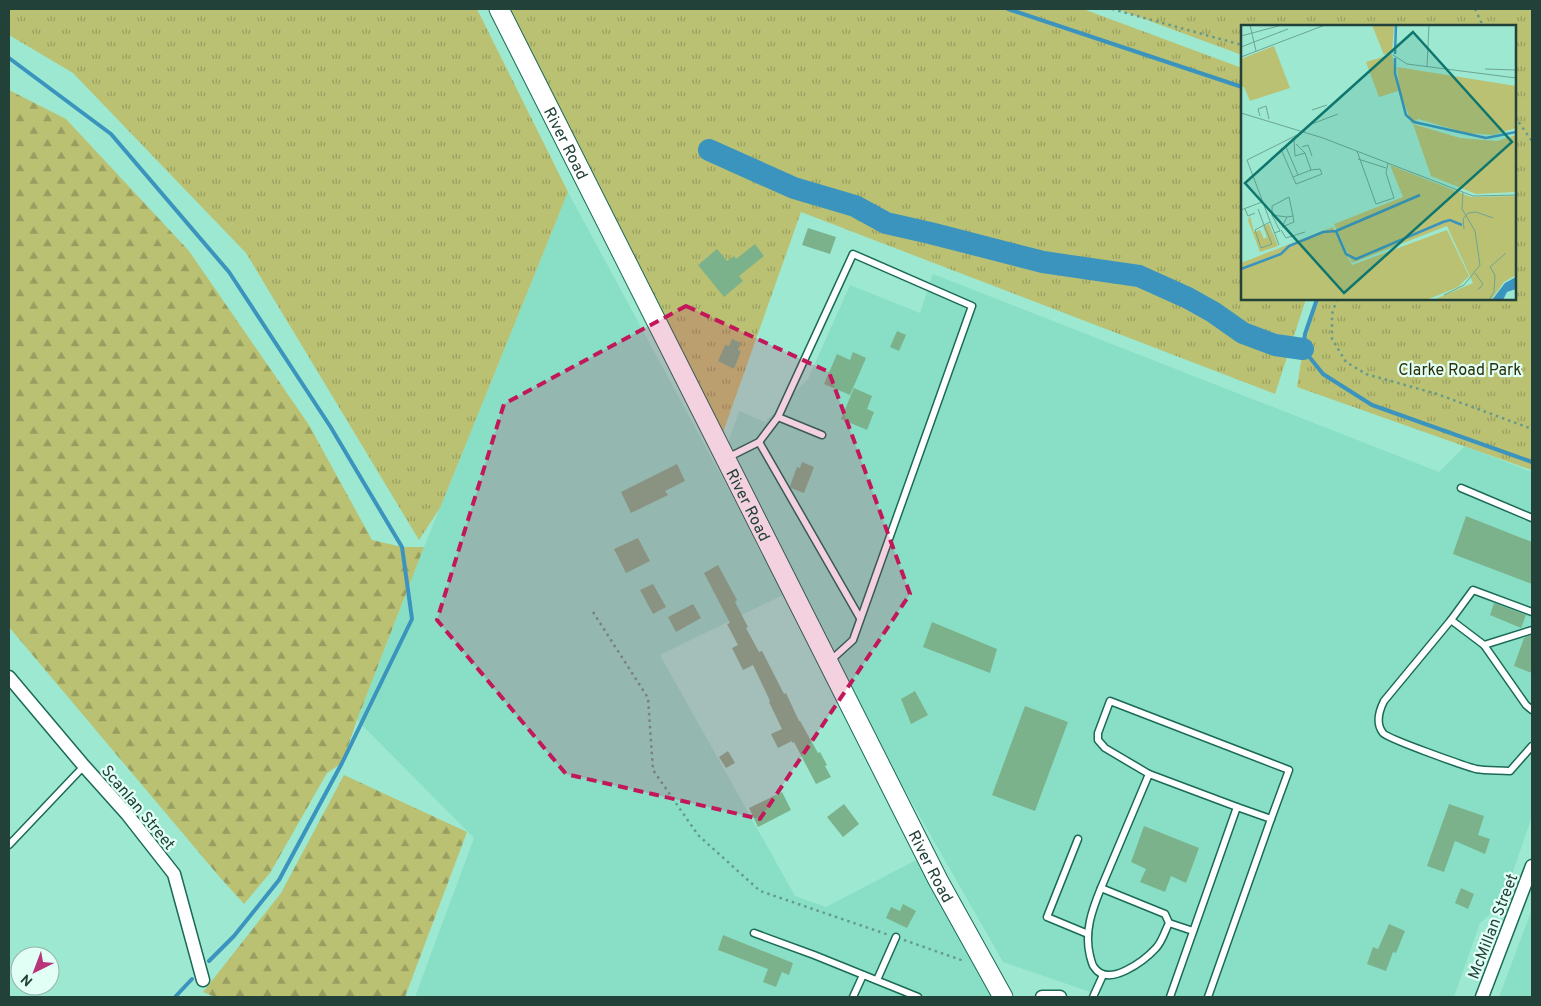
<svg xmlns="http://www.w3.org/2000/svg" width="1541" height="1006" font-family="Overpass,sans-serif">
  <defs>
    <pattern id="grass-tufts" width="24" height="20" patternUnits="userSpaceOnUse" patternTransform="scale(1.25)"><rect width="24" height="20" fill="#bbc173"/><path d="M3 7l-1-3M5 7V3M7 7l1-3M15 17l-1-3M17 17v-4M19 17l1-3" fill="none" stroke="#989e5f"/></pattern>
    <pattern id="forest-firs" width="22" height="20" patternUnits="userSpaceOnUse" patternTransform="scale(1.25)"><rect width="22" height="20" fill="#bbc173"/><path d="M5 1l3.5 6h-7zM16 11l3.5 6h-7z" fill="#989e5f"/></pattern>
  </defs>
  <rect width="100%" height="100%" fill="#9de8d1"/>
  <!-- built -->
  <g fill="#89dfc5">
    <polygon points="568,192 785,594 660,655 795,896 826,907 920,858 992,997 415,997 474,838 357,720 424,547"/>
    <polygon points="933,274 1439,472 1465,446 1532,472 1532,816 1502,904 1480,923 1454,997 1105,997 1003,962 854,701 727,446 739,411 765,422 808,379 850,285 920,313"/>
    <polygon points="1532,909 1532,997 1499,997"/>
  </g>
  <!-- grass -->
  <g fill="url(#grass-tufts)">
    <polygon points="9,9 477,9 568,192 440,508 419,540 246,253 73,73 9,35"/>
    <polygon points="510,9 1083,9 1242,68 1242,299 1306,299 1275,394 801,212 721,438"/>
    <polygon points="1117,9 1532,9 1532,470 1297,387 1303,349 1318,299 1515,299 1515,26 1242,26 1242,55"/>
  </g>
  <!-- forest -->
  <g fill="url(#forest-firs)">
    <polygon points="9,90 66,119 189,251 309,425 372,540 402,547 424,547 357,720 342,763 327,773 270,873 244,904 217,874 9,627"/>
    <polygon points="344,775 467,832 405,997 215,997 203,992 281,893"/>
  </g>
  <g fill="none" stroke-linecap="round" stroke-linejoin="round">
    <!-- stream -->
    <g stroke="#3b94be" stroke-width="4">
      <polyline points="1008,9 1242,87"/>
      <polyline points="9,58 111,134 229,272 330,426 402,547 412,619 342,763 279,880 234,936 209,961"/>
      <polyline points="1317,299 1305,334 1303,349 1323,374 1372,405 1532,462"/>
      <polyline points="175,997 192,979"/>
    </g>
    <!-- river -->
    <polyline stroke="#3b94be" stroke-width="22" points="709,150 794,188 855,206 886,223 930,233 1043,262 1139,276 1188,298 1213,312 1243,333 1275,345 1303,349"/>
  </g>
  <!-- building -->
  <g fill="#7cb28b">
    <polygon points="808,228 836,237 830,254 802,245"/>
    <polygon points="755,244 764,256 739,276 743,281 724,297 698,265 717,249 727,261 734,256 736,259"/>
    <polygon points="897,331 906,335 899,351 890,347"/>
    <polygon points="732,339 741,343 738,350 741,351 734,369 718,361 725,345 729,346"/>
    <polygon points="853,352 866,358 850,395 824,384 837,354 850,360"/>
    <polygon points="854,388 872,396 867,409 874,412 867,430 841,419"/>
    <polygon points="802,462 814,467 804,493 791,488 790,486 797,467 800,468"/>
    <polygon points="677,464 685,481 665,491 668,495 631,513 621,492"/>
    <polygon points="1466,516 1532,542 1532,584 1453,554"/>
    <polygon points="638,538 650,561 626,573 614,549"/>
    <polygon points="718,565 737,600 735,602 748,627 746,628 759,652 762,651 784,694 786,693 799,721 800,721 818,753 820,752 827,765 825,766 831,777 816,784 794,742 792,743 792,741 778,748 771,734 782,729 769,702 770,701 753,665 743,670 732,648 738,645 727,624 730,623 704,573"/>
    <polygon points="653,584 666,607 653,614 640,590"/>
    <polygon points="1494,603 1526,615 1521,628 1490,615"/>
    <polygon points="693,604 701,618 676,632 668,617"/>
    <polygon points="932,622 997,649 990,673 923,647"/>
    <polygon points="1532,635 1532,673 1514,666 1524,638"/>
    <polygon points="915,691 928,715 911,724 901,699"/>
    <polygon points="1025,706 1068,722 1035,811 992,795"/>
    <polygon points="728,751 735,763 726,768 719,757"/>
    <polygon points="782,792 791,810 758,827 749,808"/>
    <polygon points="844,804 859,824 843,837 827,817"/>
    <polygon points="1449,804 1484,816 1478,835 1490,839 1485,854 1455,841 1444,872 1427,866"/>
    <polygon points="1144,826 1199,848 1186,883 1171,876 1165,892 1140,882 1146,869 1131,862"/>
    <polygon points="1461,888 1474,894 1468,909 1455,903"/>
    <polygon points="903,904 916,911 907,928 886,918 891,907 900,911"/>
    <polygon points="1389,924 1405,931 1396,953 1393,952 1386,971 1367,964 1373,947 1378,949"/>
    <polygon points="723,935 793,963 789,975 782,972 776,987 763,982 768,969 718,950"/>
  </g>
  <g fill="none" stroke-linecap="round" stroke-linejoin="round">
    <defs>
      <g id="lane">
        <polyline points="778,417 822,435"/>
        <polyline points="759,442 860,618"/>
        <polyline points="727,458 759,442 778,417 853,254 972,306 853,640 830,661"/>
        <polyline points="1461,488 1532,518"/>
        <path d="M1451,620L1384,701C1379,711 1375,723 1383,733C1388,739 1465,766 1476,769C1487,771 1499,770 1510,771L1532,746"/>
        <polyline points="1532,630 1484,645 1526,705 1532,710"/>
        <polyline points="1484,645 1451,620 1473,590 1532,612"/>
        <polyline points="1149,774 1105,748 1098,740 1098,733 1110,701 1289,770 1271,819"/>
        <polyline points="1078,839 1047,917 1088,934"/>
        <polyline points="9,845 84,766"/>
        <polyline points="1101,888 1149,774 1237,807 1170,997"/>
        <path d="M1101,888L1165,914L1169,923C1165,931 1162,942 1156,948C1145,960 1108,989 1094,967C1092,965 1091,959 1090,956C1084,932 1092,910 1101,888Z"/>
        <polyline points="1169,923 1193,931"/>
        <polyline points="754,933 814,955 918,997"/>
        <polyline points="877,980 896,937"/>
        <polyline points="853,997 863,975"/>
        <polyline points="1093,997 1103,975"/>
        <polyline points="1208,997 1271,819 1237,807"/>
      </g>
      <g id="street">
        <polyline points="9,677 84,766 127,814 174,874 203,980"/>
        <polyline points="1042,997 1060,997"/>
        <polyline points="1482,997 1532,866"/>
      </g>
      <g id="secondary">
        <path id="s1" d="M499,9L938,880L1003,997"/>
      </g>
    </defs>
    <!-- lane casing -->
    <use href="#lane" stroke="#1a6a57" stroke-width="9"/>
    <!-- street casing -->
    <use href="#street" stroke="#1a6a57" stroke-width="15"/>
    <!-- secondary casing -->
    <use href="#secondary" stroke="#1a6a57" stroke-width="21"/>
    <!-- path -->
    <g stroke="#659b8b" stroke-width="2.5" stroke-dasharray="2.5 4" stroke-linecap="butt">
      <polyline points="1112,9 1242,45"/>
      <polyline points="1475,9 1483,26"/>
      <polyline points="1515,117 1532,141"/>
      <polyline points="1337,299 1332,314 1332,339 1346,362 1366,374 1437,394 1532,429"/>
      <polyline points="593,612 648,698 653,770 698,835 760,891 889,935"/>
      <polyline points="904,940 964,961"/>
    </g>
    <!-- lane -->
    <use href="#lane" stroke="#fff" stroke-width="6"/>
    <!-- street -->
    <use href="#street" stroke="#fff" stroke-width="12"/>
    <!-- secondary -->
    <use href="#secondary" stroke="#fff" stroke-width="19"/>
  </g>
  <!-- marked area -->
  <path fill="#c2185b" fill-opacity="0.2" stroke="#c2185b" stroke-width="4" stroke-dasharray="10 6" stroke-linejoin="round" d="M686,306L829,372L910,594L760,819L566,774L437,620L504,404Z"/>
  <g text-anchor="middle" stroke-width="4.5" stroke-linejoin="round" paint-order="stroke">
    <!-- street labels -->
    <g font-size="16" fill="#224138" stroke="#e2fff5">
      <text dy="6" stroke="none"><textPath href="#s1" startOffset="150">River Road</textPath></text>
      <text dy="6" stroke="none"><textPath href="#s1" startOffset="555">River Road</textPath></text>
      <text transform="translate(139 807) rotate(50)" y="6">Scanlan Street</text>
      <text dy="6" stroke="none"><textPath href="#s1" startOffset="960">River Road</textPath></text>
      <text transform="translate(1492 926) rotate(-69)" y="6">McMillan Street</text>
    </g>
    <!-- park labels -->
    <g font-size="16" fill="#2d2f0b" stroke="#e2fff5">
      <text x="1460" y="375">Clarke Road Park</text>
    </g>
  </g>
  <!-- overview -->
  <g transform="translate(1241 25)">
    <rect width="275" height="275" fill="#9de8d1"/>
    <path d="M131,0H153L151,27L143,30ZM33,21L49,63L9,76L3,62H0V34ZM172,99L219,113L256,116L275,110V167L235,169L190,151ZM149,140L230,172L275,171V250L263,257L250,275H192L232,258L206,201L111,238L93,199L162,172ZM9,191L13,207L19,205L23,214L26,212L22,201L28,199L37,221L19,227L7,195ZM92,202L111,240L206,205L228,251L217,262L185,275H0V238Z" fill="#bbc173"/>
    <path d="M151,29L157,66L138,72L125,37ZM156,42L275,61V103L252,110L225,108L177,94L171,99L159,67Z" fill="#bbc173"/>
    <path d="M275,252V264L266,267L262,275H251L264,258Z" fill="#3b94be"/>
    <path fill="none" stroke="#3b94be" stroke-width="2.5" d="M154,29L155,0M154,33V48L165,90L173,97L245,113L275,107M95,206L179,170M0,244L40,229L48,221L82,207L95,206L105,229L115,234L202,197L209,195L221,200"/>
    <path fill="none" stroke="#6ca594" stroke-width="1" d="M9,0L15,26M0,11L41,0M0,22L47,4M152,30L166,39L275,53M0,32L84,0M186,42L188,0M244,44L275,45M71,85L86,80M0,88L82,113L232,171L275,170M19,91L17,84L25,81L28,94M68,100L97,89M53,114L54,131L64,128L55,119M61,122L67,120L71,131M116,126L135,179L153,173L145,148L147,138M117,134L145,143M57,150L52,152L40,124L45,122L57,150L70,145L64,128M52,152L55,159L81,149L79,144L70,145M4,184L7,191L14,188M17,184L23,200L31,219L20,223L14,205L23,200L29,197M0,185L21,177M31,190V181L48,172L52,191M41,202L53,197L52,191L46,192M223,204L222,194L227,188L235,187L252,193M40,205L45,213L64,207M33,208L39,206L31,190L46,192L41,202M38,220L6,135L64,106M234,248L242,259L237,265M203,270L223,260L239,240L234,206L221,184L222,167M248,275L253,267L254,250L249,242L265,228"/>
    <path fill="#0f766e" fill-opacity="0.15" stroke="#0f766e" stroke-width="2.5" d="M172,7L271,117L103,268L4,158Z"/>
    <rect width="275" height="275" fill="none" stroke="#224138" stroke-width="2.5"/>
  </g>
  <!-- border -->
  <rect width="1541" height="1006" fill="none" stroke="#224138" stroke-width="20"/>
  <!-- north arrow -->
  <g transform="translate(35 971) rotate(222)"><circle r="24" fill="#e2fff5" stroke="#95b3a9"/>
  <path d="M0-4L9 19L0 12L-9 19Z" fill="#b9357a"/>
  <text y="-8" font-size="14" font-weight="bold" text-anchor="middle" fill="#224138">N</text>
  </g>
</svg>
